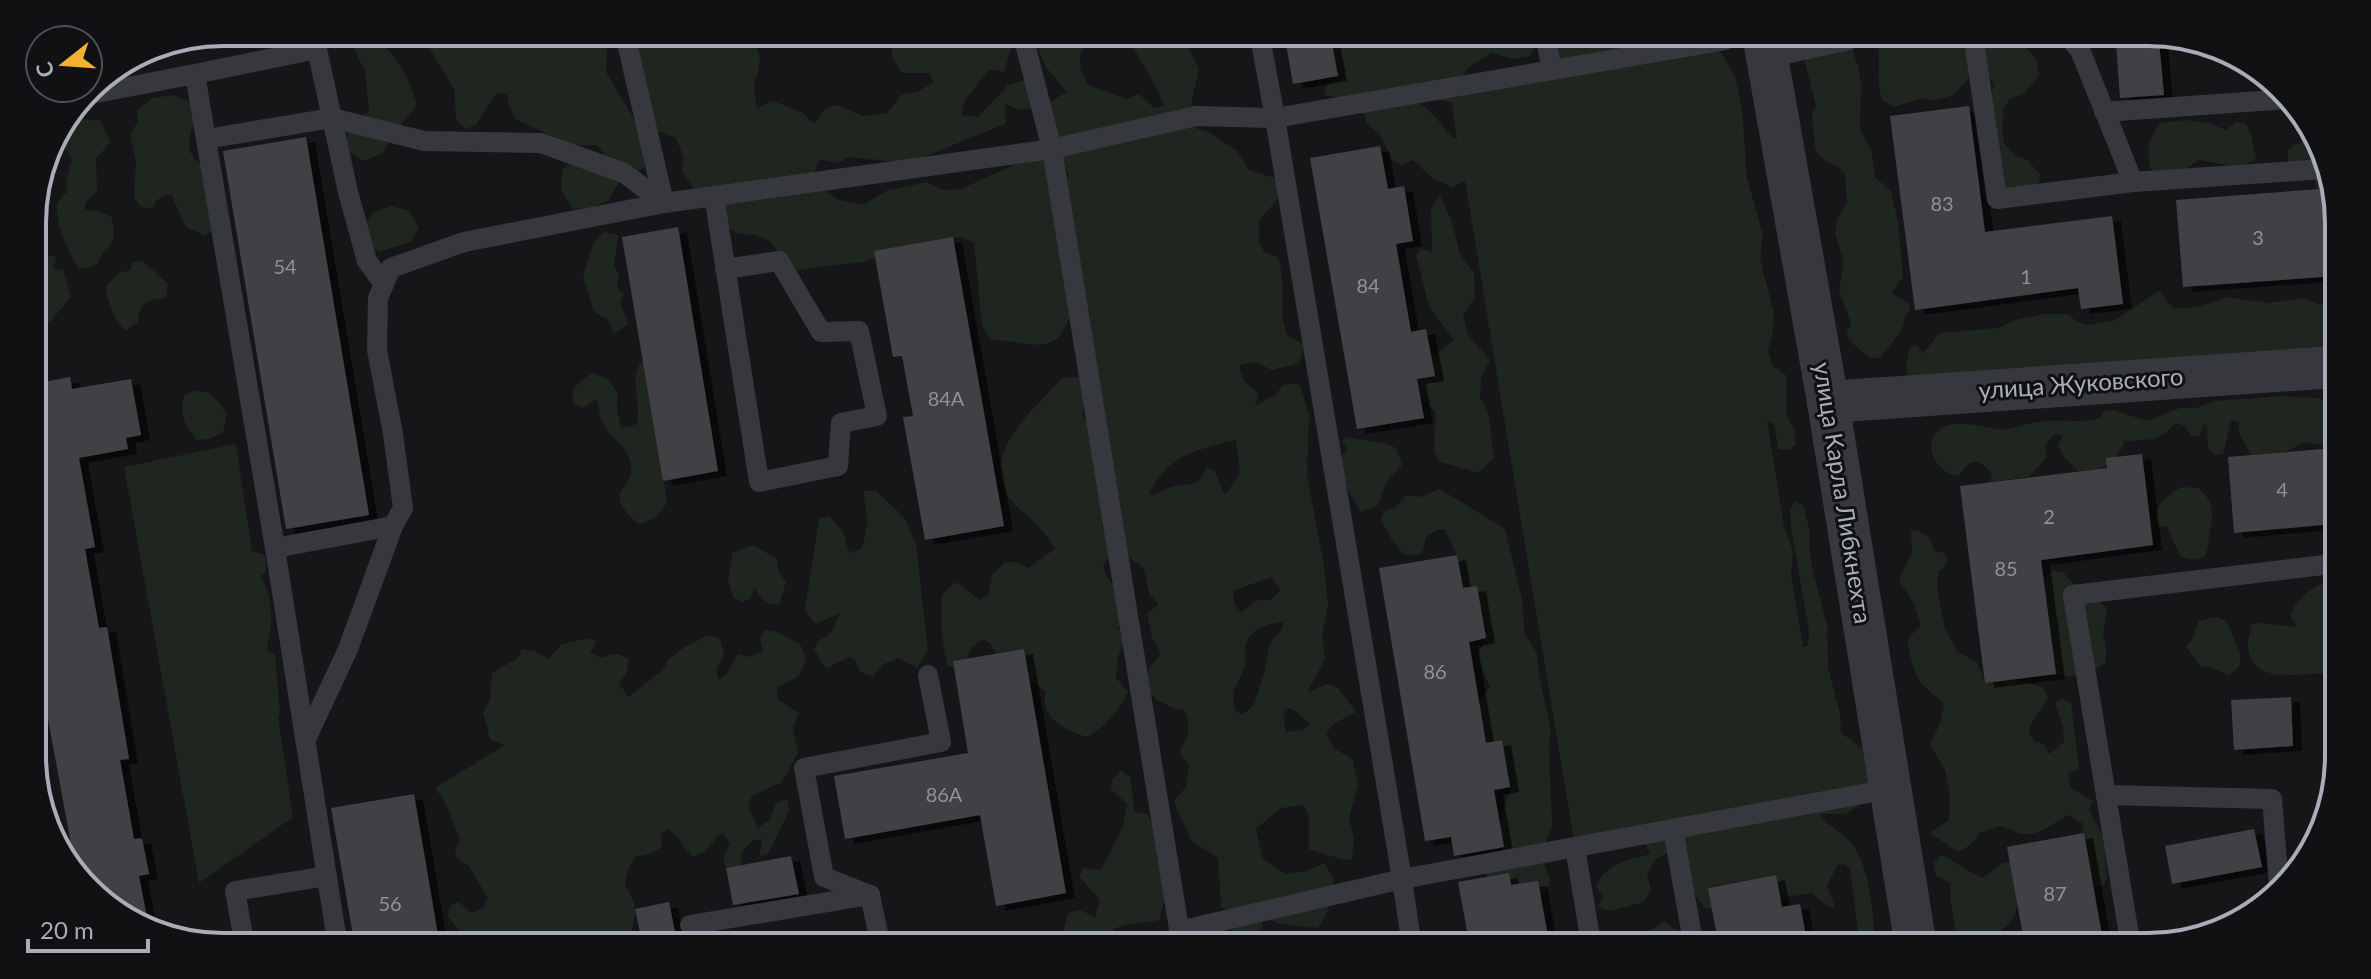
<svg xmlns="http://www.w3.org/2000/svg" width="2371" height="979" font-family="Lato,sans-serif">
  <defs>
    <filter id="shadow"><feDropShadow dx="9" dy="5" stdDeviation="0" flood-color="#0009"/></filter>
  </defs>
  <rect width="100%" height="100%" fill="#161618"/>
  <!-- green -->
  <g fill="#1e261f" fill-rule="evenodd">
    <path d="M346,33C388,33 406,68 417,105L390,138L383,153L363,161L346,150C348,126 348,125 369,112L365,71Z"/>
    <polygon points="460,33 608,34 606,72 639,127 647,166 620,181 608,201 591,208 573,209 561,190 562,170 573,162 608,159 597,145 572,145 515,119 508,103 508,93 496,94 476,125 465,129 456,119 454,89 430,49 433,39 445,43 461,40"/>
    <path d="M649,34L747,35C764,55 761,59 755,82C753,89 756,101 757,108L773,101L803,113L814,124L825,108L838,105L863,116L887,113L901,95L919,91L934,82L929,73H902L892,57L893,35L1005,36L1011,49L1004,72L990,69L964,101L962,115L978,117L1008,85L1024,80L1033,108L1020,110L1005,104V124L909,163L850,157L835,163L819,159L811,182L839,200L863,205L886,191L927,182L942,190L961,189L1021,162L1040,159L1048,162L1058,182L1069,176L1042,111L1053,100L1067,92L1045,66L1034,36L1095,37L1079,54L1081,70L1088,85L1127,99L1139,94L1154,108L1164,106C1155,81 1139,60 1128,37H1184L1199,69L1191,105L1196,116L1195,128L1209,132L1237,151L1249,170L1278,179L1287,187L1259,221V241L1264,252L1278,257L1282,275L1283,321L1287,335L1304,345L1299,363L1272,370L1255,362L1239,365L1243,380L1259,393L1255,406L1276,394L1283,385L1299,383L1309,414L1307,475L1324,566L1328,605L1322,634L1325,659L1307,693L1327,684L1338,688L1356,712L1335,723L1326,733L1334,748L1353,760L1358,785L1349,818L1354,840L1352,859L1344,860L1309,849V815L1303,805L1281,808L1256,829L1263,859L1285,874L1306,871L1325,863L1334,880C1327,902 1333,907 1318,928L1279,924L1271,920L1272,910L1260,912L1263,927L1250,939L1255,947H1226L1236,918L1221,906L1218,858L1191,841C1187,826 1177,815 1174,800L1186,787L1189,766L1179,752C1189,737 1191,728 1185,711C1151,704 1131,682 1161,654L1152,638L1147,613L1159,605L1150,595L1143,567L1126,556L1112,518L1102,523L1111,554L1103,566L1109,581L1124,591L1129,621L1118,627L1124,642L1118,657L1116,678L1128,692C1117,713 1108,724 1088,737C1066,731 1039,718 1046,691L1030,681L1024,649L996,653L991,644L983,639L972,647L967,658L953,661L954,667L947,666L941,630L942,595L955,582L980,600L989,593L992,575L1005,562H1018L1028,568L1055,549C1050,542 1046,535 1041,529C1030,517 1013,506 1006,493C983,448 1037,407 1062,378L1078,377L1087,394L1082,415L1089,424L1105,405L1091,387L1090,314L1076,295C1061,359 1044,345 991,339L982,326L974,243L961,237L875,251L876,258L864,262L794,270L769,241L756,235L736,233L718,221L682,172L684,158L676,138L646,126C635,102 612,69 627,44L644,39ZM1236,440L1240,473L1225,495L1214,470L1206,468C1196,492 1187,481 1168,488C1160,491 1158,495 1149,495C1166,455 1198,449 1236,440ZM1271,577L1281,590L1269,601L1260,599L1241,612L1234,604L1233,591ZM1284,621L1281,631L1270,643L1264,674L1254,705L1242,715L1235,710C1231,685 1236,690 1244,668C1246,662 1244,655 1245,649C1247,630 1267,624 1284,621ZM1289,708L1297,712L1310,725L1302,730L1286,732L1283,715Z"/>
    <path d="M1331,38L1541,39L1530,56L1512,59L1492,53L1469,67L1461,79L1551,70L1549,39H1570L1581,43L1596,39H1622L1630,50L1645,39L1710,40L1707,44L1722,54L1735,76L1742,109L1747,178L1763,235L1760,259L1774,313L1772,337L1768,350L1773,366L1786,375L1787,416L1795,432L1796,445L1789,450L1778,449L1774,424L1767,420L1784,527L1793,551L1791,575L1803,647L1808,646L1809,630L1791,528L1790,510L1795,502L1803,505L1810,532L1809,547L1813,572L1827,624L1828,667L1840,714L1841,733L1865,750L1876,763L1860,804L1846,814H1819C1828,826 1841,831 1851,843C1872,870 1872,914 1876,947H1860L1850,869L1845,864L1838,865L1827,885L1835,908L1827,906L1812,893L1780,898L1776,875L1708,887L1712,909L1706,908C1685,888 1698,883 1688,868C1684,862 1674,857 1667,853L1656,859L1647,874L1651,889L1644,902L1610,911L1598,907L1603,895L1596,888C1605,862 1627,861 1650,854L1641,835L1575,847L1465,181L1452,187L1433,179L1413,160L1401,165L1392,160L1381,136L1367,123L1363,112L1346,99L1324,95L1326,86L1338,76ZM1407,95L1452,102L1457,140C1446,133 1443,125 1434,116C1427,107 1416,102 1407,95Z"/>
    <polygon points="1794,40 1849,40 1858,67 1861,83 1860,129 1871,150 1875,177 1891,191 1898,222 1903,277 1891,293 1909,303 1910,311 1905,316 1902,330 1880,358 1869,358 1849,340 1846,333 1851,323 1839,291 1844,262 1835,234 1837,219 1847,203 1845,175 1838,166 1825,161 1815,149 1812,116 1816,106 1804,59 1796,52"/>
    <path d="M1947,41H2020L2036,58L2039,76L2024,93L2010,99L2004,108L2002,127L2004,143L2016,156L2028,160L2040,175L2037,194L1997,199L1980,193L1986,182L1989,106L1994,84L1989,77H1969L1954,95L1935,100L1920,99L1893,107L1882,100C1877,83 1880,67 1878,50C1901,41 1929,53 1947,41Z"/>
    <path d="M173,95L190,102L196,111C193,131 180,151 201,164L213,231L205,236L186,227L171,194L158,199L152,208L141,207L134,197L136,161L130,134L138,122L137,110L153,98Z"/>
    <path d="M81,119L101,121L110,142L96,159L97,191L86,202L85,210L98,211L111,216C120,254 107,237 98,263L89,268H78C70,255 52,217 58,202C60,198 64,195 67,192V178L72,160L62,143L61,133L66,126Z"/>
    <path d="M2185,120L2208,123L2226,130L2236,122L2246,124L2251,134L2256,159C2236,171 2220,163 2198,160L2189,167L2164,176L2151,169C2146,148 2148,139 2161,123Z"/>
    <polygon points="2305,122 2333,188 2317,189 2312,170 2288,163 2288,150 2294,145 2310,140 2301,123"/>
    <polygon points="1440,196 1451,219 1461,257 1474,273 1475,297 1463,315 1468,335 1490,360 1481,377 1480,398 1488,412 1494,458 1478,473 1438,461 1434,451 1436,412 1420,397 1417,379 1434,376 1432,357 1454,340 1429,306 1416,255 1421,249 1432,252 1431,209"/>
    <polygon points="391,206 409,211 419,227 411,242 379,252 370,245 366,222 374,212"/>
    <polygon points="604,232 618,235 614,266 619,276 617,288 624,294 620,302 628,324 614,334 608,320 594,312 583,276 594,242"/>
    <polygon points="46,255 56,256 54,269 63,270 71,297 50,322 33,316 33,261"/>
    <path d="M143,261L168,284L166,298C149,299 138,303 138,322L125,331C115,321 107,302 106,287L118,273L131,270L132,262Z"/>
    <polygon points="2159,291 2173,308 2199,307 2227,297 2268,303 2304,298 2332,309 2336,305 2335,368 1909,382 1906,367 1910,346 1917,345 1923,353 1940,333 1998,328 2015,320 2043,314 2067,314 2078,322 2090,325 2115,320"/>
    <path d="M643,360L667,502C660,516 653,520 638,524C599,487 634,494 631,465C629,447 610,438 603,424C599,417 599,407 597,399L583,408L573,403V388L592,373L606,378L618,393L617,410L621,428L637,424C642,401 627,379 643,360Z"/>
    <path d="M197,390L211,394L227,413L223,432L210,439L197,440C184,426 179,414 184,395Z"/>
    <path d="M2283,396L2319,398L2334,405V443L2323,445L2305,442L2285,452L2251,455L2239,433V422L2231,421L2223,454L2214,455L2208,448L2207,425H2203L2199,436H2191L2186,427L2178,423L2173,425C2162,442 2143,440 2124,441C2113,469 2106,468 2078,471C2069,463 2062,456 2058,445L2063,436L2054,434L2045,446L2047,457L2029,477L1990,482L1992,473L1978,461L1969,463L1958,476C1939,475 1920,445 1939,430C1959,415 1986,431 2007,429C2019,427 2031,422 2044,421C2061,419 2084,424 2100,418L2103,412L2113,410L2147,421L2180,408H2196L2214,401Z"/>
    <path d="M1349,437C1365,442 1381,440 1396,448L1402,465L1388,479L1378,505L1361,512L1333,465L1347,450L1342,440Z"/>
    <path d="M236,444L252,551L265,555L266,572L261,576C269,591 272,607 271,624C270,634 266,642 268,651L275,654L280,713L278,716L293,817L199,883L124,467Z"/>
    <path d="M2181,487L2199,488C2218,507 2212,516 2209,539C2207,548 2209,550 2203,558L2193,560L2181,557L2166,526L2160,527L2156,522C2155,503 2166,497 2181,487Z"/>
    <polygon points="1440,489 1505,529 1523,604 1524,633 1537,653 1539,675 1551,730 1549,749 1552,827 1541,853 1550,880 1545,893 1541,895 1538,881 1494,888 1488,882 1486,871 1503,851 1505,842 1497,837 1510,787 1502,740 1486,743 1479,702 1490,687 1477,656 1486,638 1477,586 1463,588 1457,555 1445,530 1439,529 1426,537 1422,554 1404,555 1392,540 1381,520 1384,511 1395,507 1406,495 1420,497"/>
    <polygon points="863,491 876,491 904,517 916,544 928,651 917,668 899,658 884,664 873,676 860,672 855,660 848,657 826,669 814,649 817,642 831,633 840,613 816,624 805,610 819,518 829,516 844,533 849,553 862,548 868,521"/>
    <path d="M1917,530L1929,537L1935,552H1942L1948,558L1944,568L1939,571L1937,588L1945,629L1957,651L1977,662L1985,683L2013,679L2043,687L2048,698C2042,711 2033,717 2029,731L2034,741L2044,744L2049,754L2064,742L2063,727L2055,703L2062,699L2071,702L2079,769L2068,774L2070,787L2093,801L2089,810L2104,839L2107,879L2103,885L2093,887L2082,823L2069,815C2053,822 2038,839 2018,833C2011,830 2006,827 1999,826L1980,833L1970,845L1958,852L1930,833L1949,820L1950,795L1945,770L1930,745L1940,723L1944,705C1937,696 1925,689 1919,680C1912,669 1910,652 1907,640L1921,625L1914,604L1899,580L1912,552L1911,531Z"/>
    <polygon points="753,545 777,559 779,573 786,582 779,605 766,603 754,588 751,598 743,602 733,597 728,579 733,552"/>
    <path d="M2052,571L2063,572L2083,594L2099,601L2107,608L2103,633L2106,648V662C2093,673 2073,679 2056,674L2043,579Z"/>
    <path d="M2332,580L2331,673C2303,673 2247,687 2248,643C2248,637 2251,631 2252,624L2260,623L2298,627L2290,616C2294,601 2317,582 2332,580Z"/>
    <path d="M2215,617C2231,620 2229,628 2235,641C2242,656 2245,667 2228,675L2209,667H2201L2186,647L2192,640L2198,621Z"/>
    <path d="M763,630L775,631L800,644L806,659L799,676L777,688V699L799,713L793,727L798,753L782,782L752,796L748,805L758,828L770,819L776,803L787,799L789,811L768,854L759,857L762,839L753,840L743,851L740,866L726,868L723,858L730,843L722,832L705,851L694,857C683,849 680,836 669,829L661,834L662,847L650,854L635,857C613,893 636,887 635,913C634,925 629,935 631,947H475C466,935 455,929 448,916L450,906L459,902L471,913L483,908L488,898L468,865L457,859L455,850L460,839L445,802L435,788L505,745L490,739L483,712L490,700L492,673L518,658L522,649L534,651L549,659L561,644L591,638L596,642L590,653L603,658C614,652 619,653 629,660L626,674L619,683L628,697L663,670L668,660L683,648L707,635L720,639L724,655L716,669L719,680L726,675L738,654L747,657L763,651L760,639Z"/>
    <path d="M1121,771L1130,777L1135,812L1148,814L1158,838L1156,856L1167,891L1159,920C1140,925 1134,920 1114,929L1109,947L1073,943L1062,936L1068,913L1080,910L1095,917L1100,900L1079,876L1083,868L1101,870L1123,826L1127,804L1111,789L1112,779Z"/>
    <path d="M1942,855C1957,862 1967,872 1982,878L2002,863L2010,862C2015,889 2027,911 2002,930L2005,947H1958L1950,896L1951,883L1936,876L1933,864Z"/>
    <polygon points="1664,921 1674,929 1691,933 1690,947 1633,947 1634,941"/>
  </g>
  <!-- building -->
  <g fill="#404145" filter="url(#shadow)">
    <polygon points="1285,38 1331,38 1338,76 1293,84"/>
    <polygon points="2116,42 2159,42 2164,95 2120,98"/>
    <polygon points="1969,106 1985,232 2112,216 2123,304 2081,309 2078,288 1915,310 1890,116"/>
    <polygon points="306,137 369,515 286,529 223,151"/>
    <polygon points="1380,146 1388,189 1404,186 1413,241 1396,244 1411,332 1426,329 1435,376 1417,379 1424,418 1357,429 1310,158"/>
    <polygon points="2333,188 2337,198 2336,276 2183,287 2176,200"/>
    <polygon points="678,227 718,471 663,481 622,237"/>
    <polygon points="953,237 1004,526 925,540 903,417 913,416 902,356 893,357 874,251"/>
    <polygon points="70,377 72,389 131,379 141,435 126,438 128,449 79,458 95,547 85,549 99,628 107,627 129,759 120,760 134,839 142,838 149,874 139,876 149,928 79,881 77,877 35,648 33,384"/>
    <polygon points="2334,448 2333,524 2234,533 2228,457"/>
    <polygon points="2142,454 2153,545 2041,560 2056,674 1985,683 1960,486 2107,468 2106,458"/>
    <polygon points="1457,555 1463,588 1477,586 1486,638 1469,642 1486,743 1502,740 1510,787 1494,790 1504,847 1454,856 1451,837 1425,841 1379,568"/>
    <polygon points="1024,649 1066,893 996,906 980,815 845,839 834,776 968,753 953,661"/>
    <polygon points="2291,697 2293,746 2234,750 2231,700"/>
    <polygon points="414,794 440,947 355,947 331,808"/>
    <polygon points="2254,829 2262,867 2172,884 2165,846"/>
    <polygon points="2084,833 2104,947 2025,947 2007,847"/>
    <polygon points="791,856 799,894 733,905 726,868"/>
    <polygon points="1509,873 1511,885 1538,881 1550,947 1470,947 1458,882"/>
    <polygon points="1776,875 1782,907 1800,904 1808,947 1719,947 1708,888"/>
    <polygon points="669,902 678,947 643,947 635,909"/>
  </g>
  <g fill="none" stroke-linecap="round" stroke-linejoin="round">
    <!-- service -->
    <g stroke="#37383d" stroke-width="20">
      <polyline points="625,34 664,203"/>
      <polyline points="1023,36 1052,149 1182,947"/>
      <polyline points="1546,39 1552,70"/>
      <polyline points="1726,40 1275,118 1402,879 1890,789"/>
      <polyline points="1974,41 1997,199 2133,182"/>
      <polyline points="2073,42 2080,50 2133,182 2325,169"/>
      <polyline points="1767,58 1849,40"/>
      <polyline points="195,74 317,49 348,192 367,261 384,284"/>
      <polyline points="86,95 195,74 275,548 393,526 403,508 393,434 377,350 378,298 391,268 464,242 664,203 1052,149 1196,116 1275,118 1260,37"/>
      <polyline points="2104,112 2288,99"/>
      <polyline points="206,139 332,118 424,141 541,143 624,173 664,203"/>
      <polyline points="714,196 718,221 759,482 838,466 841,423 877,416 859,331 821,332 779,261 725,269"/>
      <polyline points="275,548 338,947"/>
      <polyline points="306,739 348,649 393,526"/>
      <polyline points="2106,795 2272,799 2279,886"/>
      <polyline points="1673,829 1694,947"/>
      <polyline points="1575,847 1591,943"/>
      <polyline points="690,925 870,895"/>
      <polyline points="1179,931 1402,879 1412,947"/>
      <polyline points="245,947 235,891 327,876"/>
      <polyline points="881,947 870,895 824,877 804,768 941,742 928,675"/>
      <polyline points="2131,947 2073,595 2332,564"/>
    </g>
    <!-- minor -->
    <g stroke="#37383d" stroke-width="42">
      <polyline points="1764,40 1828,402 1916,947"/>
      <polyline points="1828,402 2335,367"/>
    </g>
  </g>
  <g text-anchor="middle" stroke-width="6" stroke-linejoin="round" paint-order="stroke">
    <!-- number labels -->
    <g font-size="20" fill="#8e929b">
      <text x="1942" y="211">83</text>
      <text x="2258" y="245">3</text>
      <text x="285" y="274">54</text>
      <text x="2026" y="284">1</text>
      <text x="1368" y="293">84</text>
      <text x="946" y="406">84А</text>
      <text x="2282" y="497">4</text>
      <text x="2049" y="524">2</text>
      <text x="2006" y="576">85</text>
      <text x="1435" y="679">86</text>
      <text x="944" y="802">86А</text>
      <text x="2055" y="901">87</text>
      <text x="390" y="911">56</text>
    </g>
    <!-- street labels -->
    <g font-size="24" fill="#a8adb8" stroke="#111113">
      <text transform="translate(2081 384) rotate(-4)" y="8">улица Жуковского</text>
      <text transform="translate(1842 493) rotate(81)" y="8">улица Карла Либкнехта</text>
    </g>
  </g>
  <!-- crop -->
  <path d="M0 0H2371V979H0ZM223 46H2148A177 177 0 0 1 2325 223V756A177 177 0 0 1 2148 933H223A177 177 0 0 1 46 756V223A177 177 0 0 1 223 46Z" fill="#111113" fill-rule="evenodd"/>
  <path fill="none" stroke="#a8adb8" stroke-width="4" d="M223 46H2148A177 177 0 0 1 2325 223V756A177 177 0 0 1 2148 933H223A177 177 0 0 1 46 756V223A177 177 0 0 1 223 46Z"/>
  <!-- north arrow -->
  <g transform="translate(64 64) rotate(253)"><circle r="38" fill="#111113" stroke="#4d4f55" stroke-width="2"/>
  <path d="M0-6L14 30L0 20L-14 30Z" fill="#f2b134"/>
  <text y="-12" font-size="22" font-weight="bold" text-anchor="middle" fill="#a8adb8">С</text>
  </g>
  <!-- scale -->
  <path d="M28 939v12h120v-12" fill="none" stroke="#a8adb8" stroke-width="4"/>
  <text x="40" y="939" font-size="24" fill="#a8adb8" stroke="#111113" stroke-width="6" paint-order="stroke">20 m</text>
</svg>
